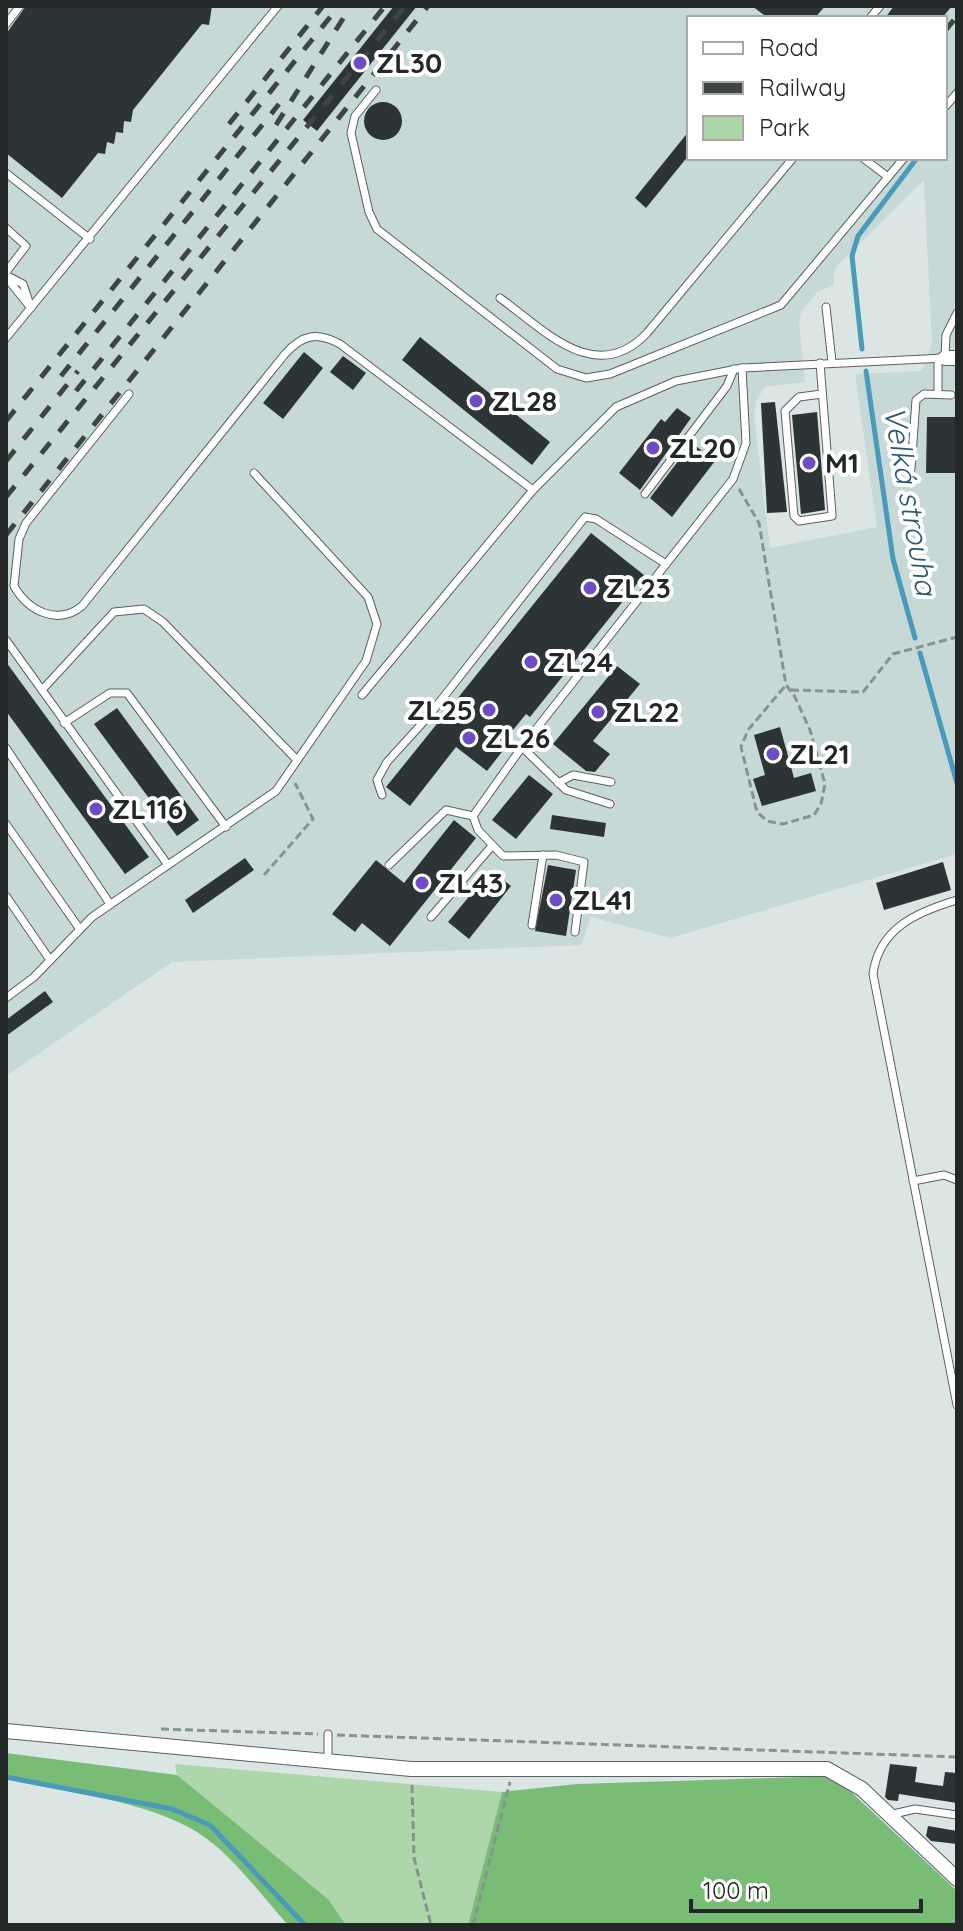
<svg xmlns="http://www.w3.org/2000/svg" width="963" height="1931" font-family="Quicksand,sans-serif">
  <rect width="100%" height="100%" fill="#dbe5e4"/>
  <!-- built -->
  <path fill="#c6d9d6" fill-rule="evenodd" d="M6,6H957V854L670,938L591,917L581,945L172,962L6,1076ZM689,18H945V158H689ZM924,180L932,343L922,371L855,374L877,527L770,548L754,417L756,401L765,387L805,382L799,325L801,312L818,291L833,286L835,269L842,261Z"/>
  <!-- green -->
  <polygon fill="#add6ab" points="175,1764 502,1792 468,1925 346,1925 328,1899 177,1775"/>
  <!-- forest -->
  <g fill="#78bc76">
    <path d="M6,1753L177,1775L328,1899L346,1925H288C260,1894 232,1854 197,1832C142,1799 67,1793 6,1779Z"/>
    <polygon points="834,1776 957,1891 957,1925 468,1925 502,1792 577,1784"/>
  </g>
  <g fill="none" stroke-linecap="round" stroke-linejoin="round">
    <!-- stream -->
    <g stroke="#4a9aba" stroke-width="5">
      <polyline points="862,349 852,256 858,236 917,158"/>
      <polyline points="866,371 893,559 915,638"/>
      <polyline points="920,653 957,783"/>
      <polyline points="6,1777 172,1809 210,1825 305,1925"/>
    </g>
  </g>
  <!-- building -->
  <g fill="#2c3435">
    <polygon points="26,6 212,6 209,25 202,24 133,110 131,122 124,121 123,133 116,132 114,144 107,142 105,154 98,153 62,198 6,153 6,34"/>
    <polygon points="394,6 417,6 317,131 303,120"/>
    <polygon points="752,6 825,6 815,18 768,18"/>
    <polygon points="894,6 952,6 942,18 885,18"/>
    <circle cx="383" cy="121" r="19"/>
    <polygon points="689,131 689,155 646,208 635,198"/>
    <polygon points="420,337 550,442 532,465 402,360"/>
    <polygon points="304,352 323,368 283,419 263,403"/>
    <polygon points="343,356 366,373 353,390 330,372"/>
    <polygon points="775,402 787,512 767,513 761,403"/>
    <polygon points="677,408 691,418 640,490 619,473 661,419 665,422"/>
    <polygon points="817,412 825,510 801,514 792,415"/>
    <polygon points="927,417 956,417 956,473 926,473"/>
    <polygon points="692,443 715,461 672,517 650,498"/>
    <polygon points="591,533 644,575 530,717 526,714 501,745 505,748 487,771 456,747 410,806 386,787"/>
    <polygon points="6,662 149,857 125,874 6,711"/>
    <polygon points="617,666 640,684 593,741 610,754 595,772 586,771 553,744"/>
    <polygon points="117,708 199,820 177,836 94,724"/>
    <polygon points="780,727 794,778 811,773 816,791 762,806 753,779 765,775 754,735"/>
    <polygon points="529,775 553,794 516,839 492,820"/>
    <polygon points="552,815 606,823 604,837 550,829"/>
    <polygon points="454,820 476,838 390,946 362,923 355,932 332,914 376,860 404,883"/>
    <polygon points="245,858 254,870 193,913 185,900"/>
    <polygon points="943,862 951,890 884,910 876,883"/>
    <polygon points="548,865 576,870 566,936 535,931"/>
    <polygon points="491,870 511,886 469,939 448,922"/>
    <polygon points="45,991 53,1002 6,1036 6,1020"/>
    <polygon points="890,1764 917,1767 915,1782 928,1784 943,1786 945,1772 957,1773 957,1803 899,1794 898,1801 888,1800 885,1797"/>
    <polygon points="928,1826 957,1831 957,1844 931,1841 926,1836"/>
  </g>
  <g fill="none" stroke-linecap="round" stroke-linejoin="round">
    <defs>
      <g id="service">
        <polyline points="870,18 880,6"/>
        <polyline points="6,24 20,6"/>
        <polyline points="376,90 355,116 351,133 369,212 377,229 557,369 586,378 610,374 781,305 904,158"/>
        <polyline points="945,107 957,93"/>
        <polyline points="863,158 888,177"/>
        <polyline points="6,173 90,239"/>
        <polyline points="6,228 26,246 6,272"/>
        <polyline points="6,275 23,284 31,308 6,277"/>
        <path d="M500,298C544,330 596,387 647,333L793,158"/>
        <polyline points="826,307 832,362"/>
        <polyline points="6,338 278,6"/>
        <polyline points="820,363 832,514 832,516 799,521 794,516 785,411 799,397 822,394"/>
        <path d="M129,394L26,523L19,539L14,586C28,611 58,626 82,606L285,354C303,334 317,332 340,344L533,490L616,407L676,381L742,368"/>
        <polyline points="938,394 938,358"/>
        <polyline points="911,469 916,400 924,394 951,395"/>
        <polyline points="645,494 727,386 734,369"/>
        <polyline points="6,640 168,865"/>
        <polyline points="42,690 114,612 144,609 163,622 297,760"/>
        <polyline points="362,695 533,490"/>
        <polyline points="64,723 110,693 127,693 226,827"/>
        <polyline points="522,747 566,790 610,804"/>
        <polyline points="6,748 110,904"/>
        <polyline points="558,783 573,775 611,782"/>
        <polyline points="382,795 377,780 387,762 427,718 585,517 596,519 666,564"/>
        <polyline points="6,824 79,928"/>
        <polyline points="389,865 446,810 473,816"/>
        <polyline points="6,896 50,960"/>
        <path d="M957,900C917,912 879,928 873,974L957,1405"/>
        <polyline points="431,917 491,847"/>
        <polyline points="532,925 543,855"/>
        <polyline points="575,932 584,862 556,855 503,856 478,830 473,816 522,747 733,479 746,443 742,368 945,358 946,335 957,313"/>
        <polyline points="6,998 34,977 92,917 276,791 366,661 377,624 368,597 254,473"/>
        <polyline points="913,1181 944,1175 957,1180"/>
        <polyline points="328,1760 328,1734"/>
        <polyline points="889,1815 915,1809 957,1815"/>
      </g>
      <g id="minor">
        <polyline points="945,358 957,358"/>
        <polyline points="6,1731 411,1769 827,1769 862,1789 957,1879"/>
      </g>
    </defs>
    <!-- service casing -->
    <use href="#service" stroke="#586160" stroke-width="9"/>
    <!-- minor casing -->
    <use href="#minor" stroke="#586160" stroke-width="16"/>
    <!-- path -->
    <g stroke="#8a9191" stroke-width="3" stroke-dasharray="8 4" stroke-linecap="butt">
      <polyline points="739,489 759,523 786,685 794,695 810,730 825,784 821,804 814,815 783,824 767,821 757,812 741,747 748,730 786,685"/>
      <polyline points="791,690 863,692 893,654 957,637"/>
      <polyline points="264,875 313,819 295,783"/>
      <polyline points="161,1729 318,1734"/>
      <polyline points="337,1735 957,1757"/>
      <polyline points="412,1785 414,1858 431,1925"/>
      <polyline points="473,1925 510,1782"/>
    </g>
    <!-- service -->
    <use href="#service" stroke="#fff" stroke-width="7"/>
    <!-- minor -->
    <use href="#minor" stroke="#fff" stroke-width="14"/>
    <!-- rail -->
    <g stroke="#404544" stroke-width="5" stroke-dasharray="14 14" stroke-linecap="butt">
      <polyline points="945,31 957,16"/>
      <polyline points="229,124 323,6"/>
      <polyline points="276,125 351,6"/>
      <polyline points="61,376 279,104"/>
      <polyline points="76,391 385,6"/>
      <polyline points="6,421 339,6"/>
      <polyline points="6,461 78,371"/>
      <polyline points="6,497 405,6"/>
      <polyline points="6,535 428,6"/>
    </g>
  </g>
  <!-- markers -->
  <g fill="#6d4cc5" stroke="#fff" stroke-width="3">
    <circle cx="360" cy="63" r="8"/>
    <circle cx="476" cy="401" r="8"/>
    <circle cx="653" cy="448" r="8"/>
    <circle cx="809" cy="463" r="8"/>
    <circle cx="590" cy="588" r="8"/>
    <circle cx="531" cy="662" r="8"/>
    <circle cx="489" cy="710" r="8"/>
    <circle cx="598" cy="712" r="8"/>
    <circle cx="469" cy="738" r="8"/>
    <circle cx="773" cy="754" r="8"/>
    <circle cx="96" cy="809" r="8"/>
    <circle cx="422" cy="883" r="8"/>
    <circle cx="556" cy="900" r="8"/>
  </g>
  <g text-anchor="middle" stroke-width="8" stroke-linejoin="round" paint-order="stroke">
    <!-- poi labels -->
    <g font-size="28" font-weight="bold" fill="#242727" stroke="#fff" text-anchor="start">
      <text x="376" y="73">ZL30</text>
      <text x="492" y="411">ZL28</text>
      <text x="669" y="458">ZL20</text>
      <text x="825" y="473">M1</text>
      <text x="606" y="598">ZL23</text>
      <text x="547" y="672">ZL24</text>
      <text x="473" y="720" text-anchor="end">ZL25</text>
      <text x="614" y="722">ZL22</text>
      <text x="485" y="748">ZL26</text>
      <text x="789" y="764">ZL21</text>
      <text x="112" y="819">ZL116</text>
      <text x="438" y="893">ZL43</text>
      <text x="572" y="910">ZL41</text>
    </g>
    <!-- water labels -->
    <g font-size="30" font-style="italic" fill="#2c5a6e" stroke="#fff">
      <text transform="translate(910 501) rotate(80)" y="10">Velká strouha</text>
    </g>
  </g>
  <!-- border -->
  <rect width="963" height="1931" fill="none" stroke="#242727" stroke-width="16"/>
  <!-- legend -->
  <rect x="687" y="16" width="260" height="144" fill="#ffffff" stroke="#a7a9a9" stroke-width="2"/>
  <rect x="703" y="42" width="40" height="12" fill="#ffffff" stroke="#a7a9a9" stroke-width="2"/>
  <text x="759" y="56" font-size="24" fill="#242727">Road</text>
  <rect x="703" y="82" width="40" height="12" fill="#404544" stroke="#a7a9a9" stroke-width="2"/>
  <text x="759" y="96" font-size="24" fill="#242727">Railway</text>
  <rect x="703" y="116" width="40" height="24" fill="#add6ab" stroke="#a7a9a9" stroke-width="2"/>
  <text x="759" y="136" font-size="24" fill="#242727">Park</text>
  <!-- scale -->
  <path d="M691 1899v12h230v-12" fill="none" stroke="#242727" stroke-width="4"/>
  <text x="703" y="1899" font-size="24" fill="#242727" stroke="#ffffff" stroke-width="6" paint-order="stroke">100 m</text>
</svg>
